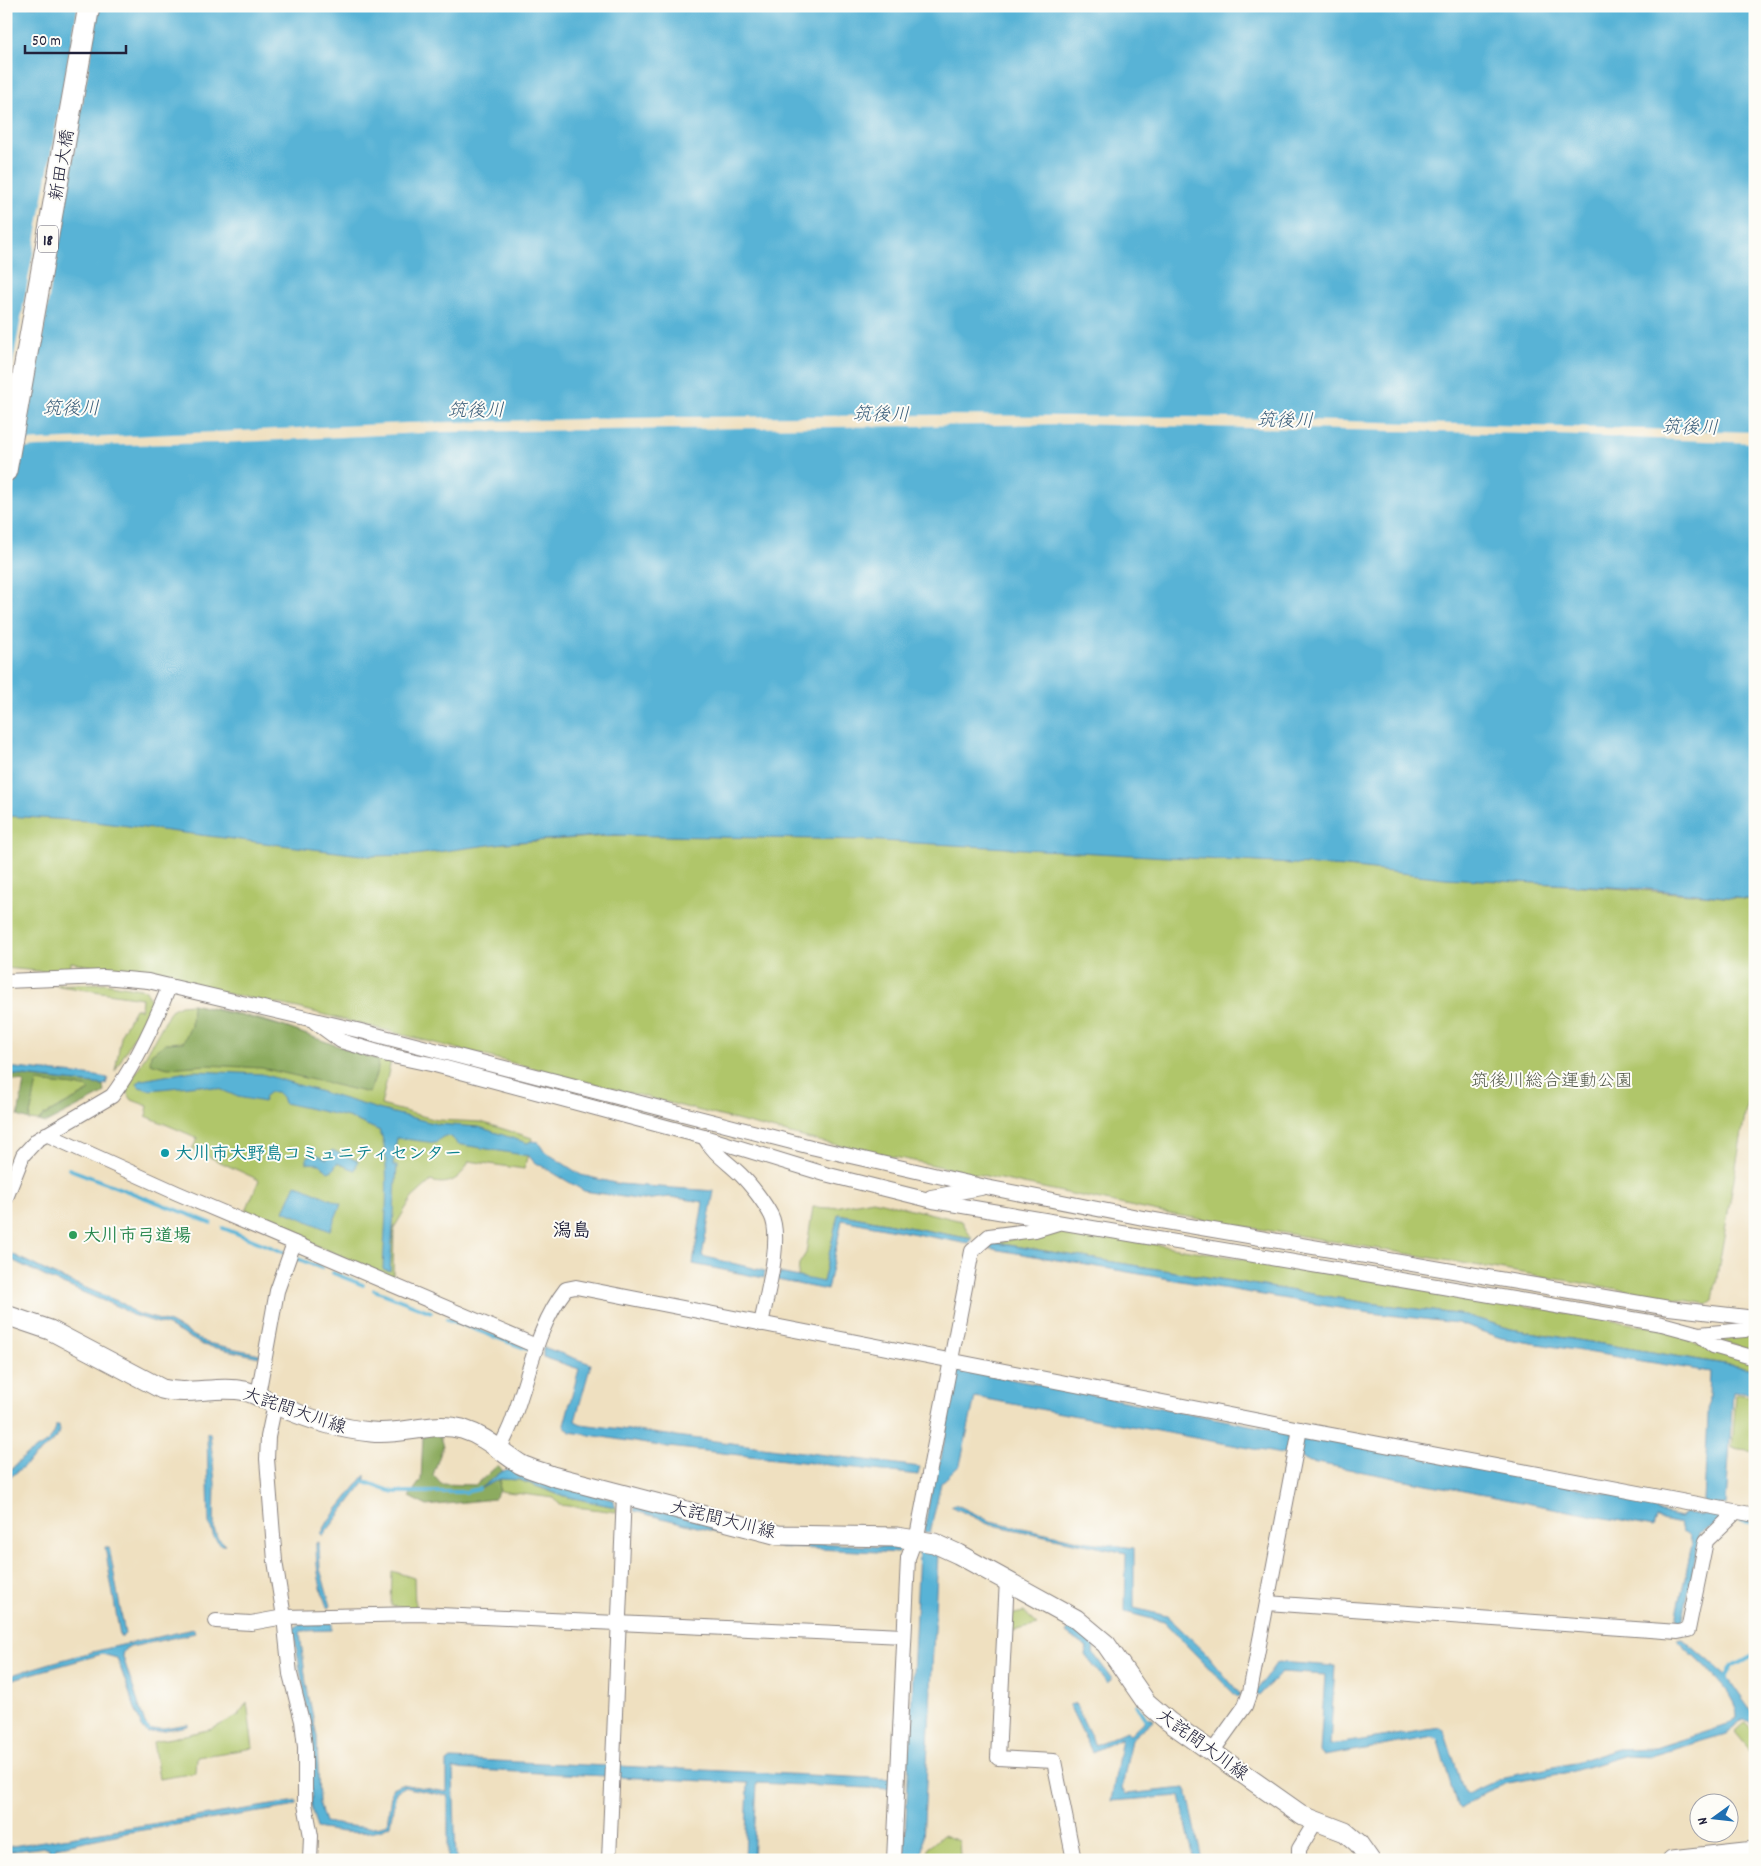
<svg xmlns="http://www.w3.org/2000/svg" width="1761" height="1866" font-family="Dekko,'Klee One',sans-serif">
  <rect width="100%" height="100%" fill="#fdfcf7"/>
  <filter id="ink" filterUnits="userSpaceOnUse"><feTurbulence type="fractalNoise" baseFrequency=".02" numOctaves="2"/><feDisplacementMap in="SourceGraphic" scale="10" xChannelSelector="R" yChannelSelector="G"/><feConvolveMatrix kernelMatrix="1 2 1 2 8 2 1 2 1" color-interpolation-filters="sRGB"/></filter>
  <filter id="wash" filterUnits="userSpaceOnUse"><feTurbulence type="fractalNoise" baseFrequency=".0096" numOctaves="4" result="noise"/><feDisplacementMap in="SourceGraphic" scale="20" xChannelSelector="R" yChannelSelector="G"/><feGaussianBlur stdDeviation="1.12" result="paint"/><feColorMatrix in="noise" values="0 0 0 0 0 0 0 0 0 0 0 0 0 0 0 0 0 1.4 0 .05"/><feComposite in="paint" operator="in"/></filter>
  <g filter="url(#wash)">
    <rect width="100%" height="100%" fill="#efe0c0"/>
    <!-- green -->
    <g fill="#b0c66b" stroke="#697453">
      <path d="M6,799L504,843L756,826L1347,867C1483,882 1619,886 1755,900V1057L1713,1300L1707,1304L1158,1212L818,1141L298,1008L71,962L70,974L6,968Z"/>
      <polygon points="105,983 146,990 151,1001 149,1009 115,1071 122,1032 135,1009 141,1009 142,998 52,985"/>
      <path d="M192,1004C222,1011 255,1016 285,1027C319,1039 354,1057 391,1061L381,1105L437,1120L481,1122L532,1138L524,1169L469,1161C462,1178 449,1187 431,1181L412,1198L394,1228L393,1278L244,1215L259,1180L192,1149L198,1138L146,1116L148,1106L132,1100L126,1091L171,1010L180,1005Z"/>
      <polygon points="36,1082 86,1087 90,1091 43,1116 39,1121 29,1120"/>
      <polygon points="873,1200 962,1221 972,1239 838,1214 823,1283 798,1277 799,1264 806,1253 813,1207 830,1208"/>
      <polygon points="1063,1229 1663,1329 1713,1351 1755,1362 1755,1369 1511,1329 1465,1315 1369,1303 995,1243"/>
      <polygon points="1755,1333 1755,1352 1715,1339"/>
      <polygon points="1736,1394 1755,1397 1755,1451 1732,1448"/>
      <polygon points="500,1479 520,1480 560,1495 615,1507 616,1512 560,1505 554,1498 499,1491"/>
      <polygon points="392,1571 414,1578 415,1608 391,1606"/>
      <polygon points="1024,1612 1038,1625 1009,1632 1010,1615"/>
      <polygon points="247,1702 253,1748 197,1757 196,1773 159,1779 153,1742 212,1729 239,1715"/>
      <polygon points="1745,1723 1755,1734 1755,1756 1735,1732"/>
      <polygon points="943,1835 959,1841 960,1858 927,1858 928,1848"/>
    </g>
    <!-- forest -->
    <g fill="#8cab5f" stroke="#57664d">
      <polygon points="192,1004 282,1026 377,1060 378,1069 369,1093 262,1068 207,1065 168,1068 150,1063 151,1054 166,1043 183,1042 191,1026"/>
      <polygon points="6,1074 103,1085 104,1092 101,1095 46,1123 39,1121 43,1116 90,1091 86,1087 37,1082 29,1120 18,1116 24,1082 6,1079"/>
      <polygon points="438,1432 443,1446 433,1475 441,1484 476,1485 498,1465 503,1471 482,1487 500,1479 499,1491 494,1499 427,1506 409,1497 421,1480 423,1435"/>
    </g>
    <!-- water -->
    <g fill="#58b3d6" stroke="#3d6a88">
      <polygon points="6,6 1755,6 1755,900 1647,889 1445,878 1347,867 863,840 614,835 504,843 414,855 369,856 88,821 6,816"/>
      <polygon points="6,1067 96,1076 108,1078 106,1084 103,1085 6,1074"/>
      <path d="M193,1071L262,1074L378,1109L437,1124L479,1127L527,1143L532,1141L538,1142L544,1151L581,1175L619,1184L714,1191L702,1256L765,1271L764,1278L693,1264L703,1202L670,1197L643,1200L584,1191L533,1161L529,1156L457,1144C451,1134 444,1133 436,1143L397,1138L393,1165L397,1166L390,1271L383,1269C384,1236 392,1158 380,1131L348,1117L284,1103L282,1097L277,1092H270L265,1096L264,1102L238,1097L222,1090L199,1085L150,1090L139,1087L137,1083L142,1080Z"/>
      <polygon points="332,1150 358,1161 355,1170 337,1163 333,1170 328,1172 320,1164 307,1163 307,1157 314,1153 327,1159"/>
      <polygon points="296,1184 341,1204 330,1231 284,1211"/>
      <polygon points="838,1214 972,1239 969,1244 842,1220 827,1290 777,1280 779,1273 823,1282"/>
      <path d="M995,1243L1369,1303L1465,1315L1511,1329L1755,1369V1394L1733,1392L1726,1505L1721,1504L1720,1520L1700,1534L1682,1624H1675L1692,1544L1690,1535L1682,1531L1680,1523L1656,1518L1653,1527L1306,1461C1298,1454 1291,1453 1281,1454L975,1397L960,1465L941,1483L930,1533L924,1532L934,1473L941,1459L957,1369L1657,1503V1512L1681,1517L1686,1513L1702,1515L1707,1512L1704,1501L1710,1372L1501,1338L1457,1323L1363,1312L987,1248Z"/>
      <polygon points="6,1251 52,1274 122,1303 135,1313 170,1323 207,1343 260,1354 259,1357 203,1345 168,1326 132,1315 121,1308 48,1278 6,1257"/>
      <polygon points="543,1347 591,1364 575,1421 581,1424 920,1467 918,1475 660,1446 570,1432 564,1425 579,1369 543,1357"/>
      <path d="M56,1425H59L60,1431L56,1439L6,1481V1474C12,1469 18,1462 24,1457C35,1447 55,1444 56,1425Z"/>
      <polygon points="207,1433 210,1433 215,1483 214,1528 217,1537 226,1545 221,1545 214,1537 209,1523"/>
      <polygon points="511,1470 546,1483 614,1500 615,1507 560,1495 520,1480 500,1479 479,1489 503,1471"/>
      <polygon points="365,1475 365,1482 323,1536 321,1534 329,1520"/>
      <polygon points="955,1504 990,1521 1083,1541 1134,1548 1134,1608 1167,1616 1204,1651 1240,1694 1238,1698 1164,1622 1125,1612 1126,1553 988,1524 951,1506"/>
      <polygon points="636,1505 772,1540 900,1548 899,1553 776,1547 634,1511"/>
      <path d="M319,1542L320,1569L331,1606L329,1608L327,1607C319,1586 316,1566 316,1543Z"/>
      <polygon points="105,1547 109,1547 125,1634 123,1636 120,1636"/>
      <polygon points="924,1550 938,1554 922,1860 904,1860 919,1552"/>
      <path d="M332,1623V1630L302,1631L300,1633L306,1683L317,1737L319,1803L325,1822C344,1825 369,1831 387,1824L392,1788L401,1784L447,1792V1762L451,1759L607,1766L606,1776L453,1769L456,1860H448V1796L403,1787L396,1792L390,1825C373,1837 336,1832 317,1828L312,1811L308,1716L293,1628L299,1625Z"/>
      <polygon points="1070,1627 1095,1646 1093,1653 1112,1679 1107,1683 1085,1655 1087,1648 1066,1633"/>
      <path d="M194,1629L195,1633L126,1648L122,1654L145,1724L151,1730L188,1724V1726L148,1733L142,1728L117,1658L102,1654L6,1681V1677C67,1656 131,1643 194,1629Z"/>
      <path d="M1683,1639L1727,1677L1755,1717V1729L1749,1721L1743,1720L1726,1734L1650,1756L1627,1755L1570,1772L1508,1783L1486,1792L1460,1809L1457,1806L1438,1741L1434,1737L1323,1756L1320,1752L1325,1675L1281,1672L1259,1696L1255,1693L1277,1662L1335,1666L1330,1745L1440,1728L1444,1731L1464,1792L1467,1794L1505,1777L1568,1764L1618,1749L1655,1748L1724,1726L1738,1717C1740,1694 1693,1656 1677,1640Z"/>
      <polygon points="1075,1703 1095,1745 1127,1731 1130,1735 1149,1717 1153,1720 1131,1739 1122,1789 1126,1794 1185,1788 1188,1794 1202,1860 1194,1860 1180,1796 1111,1801 1122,1738 1092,1752 1069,1705"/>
      <polygon points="618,1766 892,1779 891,1789 757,1783 753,1860 745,1860 748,1783 618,1777"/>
      <polygon points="297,1801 297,1804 291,1807 130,1832 56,1847 54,1860 49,1860 49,1848 45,1847 6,1852 6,1847"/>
    </g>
    <!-- pier -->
    <polygon fill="#efe0c0" points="78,6 99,6 31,402 22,441 406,423 677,417 934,415 1189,417 1755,432 1755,443 1532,434 1069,424 442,432 220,443 36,447 20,449 6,525 7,395"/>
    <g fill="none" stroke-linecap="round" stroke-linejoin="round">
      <!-- stream -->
      <g stroke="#58b3d6" stroke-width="4">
        <polyline points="69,1169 211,1223"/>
        <polyline points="223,1228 283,1252"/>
        <polyline points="296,1258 321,1268"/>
        <polyline points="333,1273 363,1285"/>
        <polyline points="374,1290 431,1312"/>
        <polyline points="447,1319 527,1349"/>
        <polyline points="365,1482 393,1492 465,1492 479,1489"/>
        <polyline points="1740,1521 1755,1523"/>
        <polyline points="1727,1677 1733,1666 1755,1654"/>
        <polyline points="1137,1705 1147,1720"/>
      </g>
    </g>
  </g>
  <g filter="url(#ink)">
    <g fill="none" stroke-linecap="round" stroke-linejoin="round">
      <defs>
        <g id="street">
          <polyline points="6,981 104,977 148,981 361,1031 811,1147 986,1187 1143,1218 1669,1308 1755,1318"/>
          <polyline points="315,1022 341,1041 388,1055 435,1065 704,1137 825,1174 933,1201 1662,1324 1699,1334"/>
          <polyline points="46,1134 177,1193 536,1346"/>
          <path d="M704,1137C714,1154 728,1162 741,1175C751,1185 764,1202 771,1215C783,1238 766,1298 761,1324"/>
          <polyline points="931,1197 981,1188"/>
          <path d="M6,1198L23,1155L37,1140L112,1096C136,1064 154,1024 169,987"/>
          <polyline points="1755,1325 1745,1330 1699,1334 1713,1346 1755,1358"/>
          <polyline points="258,1395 277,1291 294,1243"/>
          <polyline points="275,1404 268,1437 267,1459 275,1561 284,1617 290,1674 302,1721 305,1747 305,1804 311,1836 310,1860"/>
          <path d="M500,1448C505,1437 511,1427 514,1416C530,1373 537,1326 566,1289L576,1287L1300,1429L1755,1515"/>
          <polyline points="1007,1579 998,1758 1054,1761 1074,1860"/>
          <polyline points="1267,1603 1678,1632 1688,1630 1706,1541 1736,1512"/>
          <polyline points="216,1621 251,1623 284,1617 418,1614 903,1636"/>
          <polyline points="1212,1752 1245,1706 1250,1692 1300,1429"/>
          <polyline points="609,1860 624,1494"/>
          <polyline points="894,1860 908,1558 918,1531 972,1251 989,1236 1035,1230 1058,1223"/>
          <polyline points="1299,1860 1299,1849 1316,1821"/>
        </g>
        <g id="secondary">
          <path d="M6,1315L50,1330L162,1389C190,1396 217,1385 245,1391C257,1394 265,1400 276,1405C306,1418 338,1429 371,1432C401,1436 432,1421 462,1429C485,1436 500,1451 520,1464C529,1469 542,1472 552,1476L778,1535L897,1537L934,1543L958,1554L1076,1619L1106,1644L1146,1702L1168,1721L1303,1816L1345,1832L1358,1843L1370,1860"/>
          <polyline points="1672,1860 1755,1851"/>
        </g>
        <polyline id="primary" points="6,471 89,6"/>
      </defs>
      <!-- street casing -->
      <use href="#street" stroke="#88817e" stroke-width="16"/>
      <!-- secondary casing -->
      <use href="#secondary" stroke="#88817e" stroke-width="21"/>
      <!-- primary casing -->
      <use href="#primary" stroke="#88817e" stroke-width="23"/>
      <!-- street -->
      <use href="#street" stroke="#fff" stroke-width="14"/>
      <!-- secondary -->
      <use href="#secondary" stroke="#fff" stroke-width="19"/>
      <!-- primary -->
      <use href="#primary" stroke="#fff" stroke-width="21"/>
    </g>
  </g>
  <!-- markers -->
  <circle fill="#0f9aa8" stroke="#fdfcf7" stroke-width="2" cx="165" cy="1153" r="5"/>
  <circle fill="#2e9e5b" stroke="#fdfcf7" stroke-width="2" cx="73" cy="1235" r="5"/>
  <g text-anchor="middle" stroke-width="4" stroke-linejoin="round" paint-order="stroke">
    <!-- shield labels -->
    <rect fill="#fdfcf7" stroke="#646373" stroke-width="1" x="38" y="225.5" width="20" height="27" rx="4"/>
    <g font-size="16" font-weight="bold" fill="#22223b">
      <text x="48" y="245">18</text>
    </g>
    <!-- street labels -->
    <g font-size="18" fill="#22223b" stroke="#fdfcf7">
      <text transform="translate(61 165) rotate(-80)" y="6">新田大橋</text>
      <text transform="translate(295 1410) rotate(19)" y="6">大詫間大川線</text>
      <text transform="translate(723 1519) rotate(14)" y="6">大詫間大川線</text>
      <text transform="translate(1203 1744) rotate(36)" y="6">大詫間大川線</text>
    </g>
    <!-- park labels -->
    <g font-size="18" fill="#545b4c" stroke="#fdfcf7">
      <text x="1552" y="1086">筑後川総合運動公園</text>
    </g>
    <!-- culture labels -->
    <g font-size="18" font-weight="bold" fill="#0d838f" stroke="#fdfcf7" text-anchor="start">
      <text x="175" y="1159">大川市大野島コミュニティセンター</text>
    </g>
    <!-- leisure labels -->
    <g font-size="18" font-weight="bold" fill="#27864d" stroke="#fdfcf7" text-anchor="start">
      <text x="83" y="1241">大川市弓道場</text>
    </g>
    <!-- water labels -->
    <g font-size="19" font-style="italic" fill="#385c79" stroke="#fdfcf7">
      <text x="71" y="414">筑後川</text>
      <text x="476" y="416">筑後川</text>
      <text transform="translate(881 413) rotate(1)" y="7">筑後川</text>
      <text transform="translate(1285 419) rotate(1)" y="7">筑後川</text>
      <text transform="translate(1690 426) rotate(1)" y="7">筑後川</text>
    </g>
    <!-- neighbourhood labels -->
    <g font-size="19" font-weight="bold" fill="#22223b" stroke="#fdfcf7">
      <text x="572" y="1236">潟島</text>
    </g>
  </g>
  <!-- margin -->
  <rect width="1761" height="1866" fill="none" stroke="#fdfcf7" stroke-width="25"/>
  <!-- north arrow -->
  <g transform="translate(1714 1818) rotate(255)"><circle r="24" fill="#fdfcf7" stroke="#a5a5ac"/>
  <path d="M0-4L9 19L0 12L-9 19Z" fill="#1f6fb2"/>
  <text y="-8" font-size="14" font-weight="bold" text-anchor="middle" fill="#22223b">N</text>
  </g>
  <!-- scale -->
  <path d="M25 45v8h101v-8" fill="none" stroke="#22223b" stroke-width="2.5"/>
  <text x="32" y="45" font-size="15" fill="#22223b" stroke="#fdfcf7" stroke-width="4" paint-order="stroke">50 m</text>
</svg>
